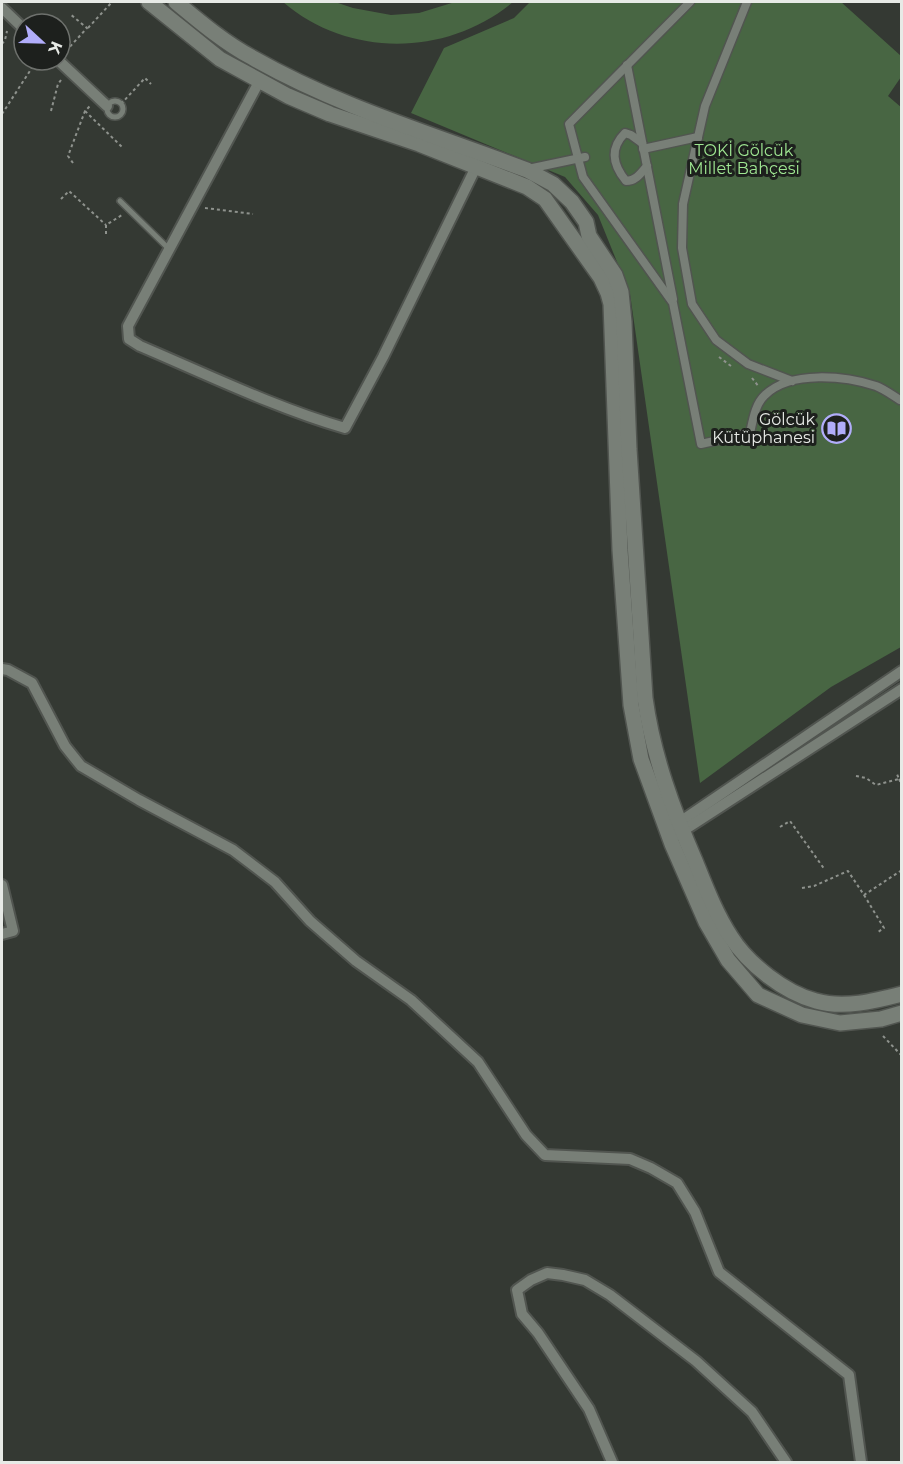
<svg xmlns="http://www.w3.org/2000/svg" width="903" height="1464" font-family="Montserrat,sans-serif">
  <rect width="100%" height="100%" fill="#343933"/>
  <!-- green -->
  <g fill="#486643">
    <path d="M283,2H335L353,8L391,15L419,13L455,2H513C447,57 348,58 283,2Z"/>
    <polygon points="530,2 841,2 901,56 901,77 888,96 902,108 901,647 831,687 700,783 630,294 598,215 565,177 411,113 444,48 514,18"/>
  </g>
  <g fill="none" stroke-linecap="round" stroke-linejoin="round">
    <defs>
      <g id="service">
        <circle cx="115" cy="109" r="8"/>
        <polyline points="120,201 169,249"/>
      </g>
      <g id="pedestrian">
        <path d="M690,2L569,124L583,177L673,303L701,444L750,433C753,420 755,404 765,395C791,370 845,376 876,386C884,389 892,395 900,400"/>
        <polyline points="747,2 705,106 683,204 682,248 692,304 716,340 748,364 792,381"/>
        <polyline points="627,65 673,299"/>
        <path d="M642,143L631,135L625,133C609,149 613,165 626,181C636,181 641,173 647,166"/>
        <polyline points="643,149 698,137"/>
        <polyline points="528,169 585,157"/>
      </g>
      <g id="minor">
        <polyline points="2,8 24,29"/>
        <polyline points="58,60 107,106"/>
        <path d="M260,80L128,326L129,339L140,346C206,374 276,408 345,428L383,357L476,167"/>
        <polyline points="2,669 8,670 32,683 65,746 81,766 139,800 233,850 275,882 310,921 356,961 411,1000 478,1062 526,1135 545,1155 630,1159 651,1168 677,1183 695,1212 719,1272 849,1375 861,1462"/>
        <polyline points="674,826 902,671"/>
        <polyline points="678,834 902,689"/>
        <polyline points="2,885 13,931 2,934"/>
        <polyline points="612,1462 589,1409 538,1333 522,1314 517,1290 531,1280 547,1273 563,1275 585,1280 610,1295 696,1361 752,1412 786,1462"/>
      </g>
      <g id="secondary">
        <polyline points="149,2 220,59 288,96 330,114 419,144 527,187 545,199 601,278 608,293 611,304 620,550 631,705 641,759 672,844 706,922 728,960 758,995 802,1015 840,1023 881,1019 902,1013"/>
        <path d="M176,2C200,22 225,43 253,58C339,107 435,135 527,170L553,184L572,202L586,222L589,236L615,275L621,292L624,322L629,449L645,698C653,756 673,810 696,863C706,888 716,914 731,937C748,964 785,993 816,1001C844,1009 875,1001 902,994"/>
      </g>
    </defs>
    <!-- service casing -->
    <use href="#service" stroke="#515550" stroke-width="8"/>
    <!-- pedestrian casing -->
    <use href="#pedestrian" stroke="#515550" stroke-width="11"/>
    <!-- minor casing -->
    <use href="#minor" stroke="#515550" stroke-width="14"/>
    <!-- secondary casing -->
    <use href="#secondary" stroke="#515550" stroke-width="18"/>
    <!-- path -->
    <g stroke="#8e928d" stroke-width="2" stroke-dasharray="3 3" stroke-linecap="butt">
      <polyline points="88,28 112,2"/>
      <polyline points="2,44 5,40 7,31"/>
      <polyline points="66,51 87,28 70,14"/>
      <polyline points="121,104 145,78 151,84"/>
      <polyline points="51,111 58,84 61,80"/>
      <polyline points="85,111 123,148"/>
      <polyline points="2,114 37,60"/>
      <polyline points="73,163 68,156 85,111 90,106"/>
      <polyline points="61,199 69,191 106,225"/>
      <polyline points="205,208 253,214"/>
      <polyline points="106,234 106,225 122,215"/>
      <polyline points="719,357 731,366"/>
      <polyline points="752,378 759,387"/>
      <polyline points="856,776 866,778 876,785 899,779 897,774"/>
      <polyline points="899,779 902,785"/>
      <polyline points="780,827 790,821 825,870"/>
      <polyline points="802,888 814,886 848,871 864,895 902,870"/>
      <polyline points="864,895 884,928 878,932"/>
      <polyline points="883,1036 902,1056"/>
    </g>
    <!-- service -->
    <use href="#service" stroke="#787f77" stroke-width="5"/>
    <!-- pedestrian -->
    <use href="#pedestrian" stroke="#787f77" stroke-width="8"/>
    <!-- minor -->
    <use href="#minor" stroke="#787f77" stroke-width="10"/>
    <!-- secondary -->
    <use href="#secondary" stroke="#787f77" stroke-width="15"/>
  </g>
  <!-- icons -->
  <defs>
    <symbol id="library-ring" viewBox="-11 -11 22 22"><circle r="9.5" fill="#1d201d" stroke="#b1adfa" stroke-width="1.5"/><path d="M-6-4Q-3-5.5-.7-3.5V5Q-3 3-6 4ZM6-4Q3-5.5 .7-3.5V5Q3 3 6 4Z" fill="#b1adfa"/></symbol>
  </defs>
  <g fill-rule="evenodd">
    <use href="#library-ring" x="820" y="412" width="33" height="33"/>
  </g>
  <g text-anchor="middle" stroke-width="6" stroke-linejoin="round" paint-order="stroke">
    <!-- park labels -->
    <g font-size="16" fill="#9fe792" stroke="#1d201d">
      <text x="744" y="156">TOKİ Gölcük<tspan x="744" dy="18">Millet Bahçesi</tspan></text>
    </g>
    <!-- poi labels -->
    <g font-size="16" fill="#e7eae6" stroke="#1d201d" text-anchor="end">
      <text x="815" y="425">Gölcük<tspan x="815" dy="18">Kütüphanesi</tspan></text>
    </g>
  </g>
  <!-- border -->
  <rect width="903" height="1464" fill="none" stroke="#e7eae6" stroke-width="6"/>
  <!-- north arrow -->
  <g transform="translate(42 42) rotate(112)"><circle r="28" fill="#1d201d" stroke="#6e716d" stroke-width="1.5"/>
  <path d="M0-4.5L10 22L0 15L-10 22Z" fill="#b1adfa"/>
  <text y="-9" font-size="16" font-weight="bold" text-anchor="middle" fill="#e7eae6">K</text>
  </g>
</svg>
